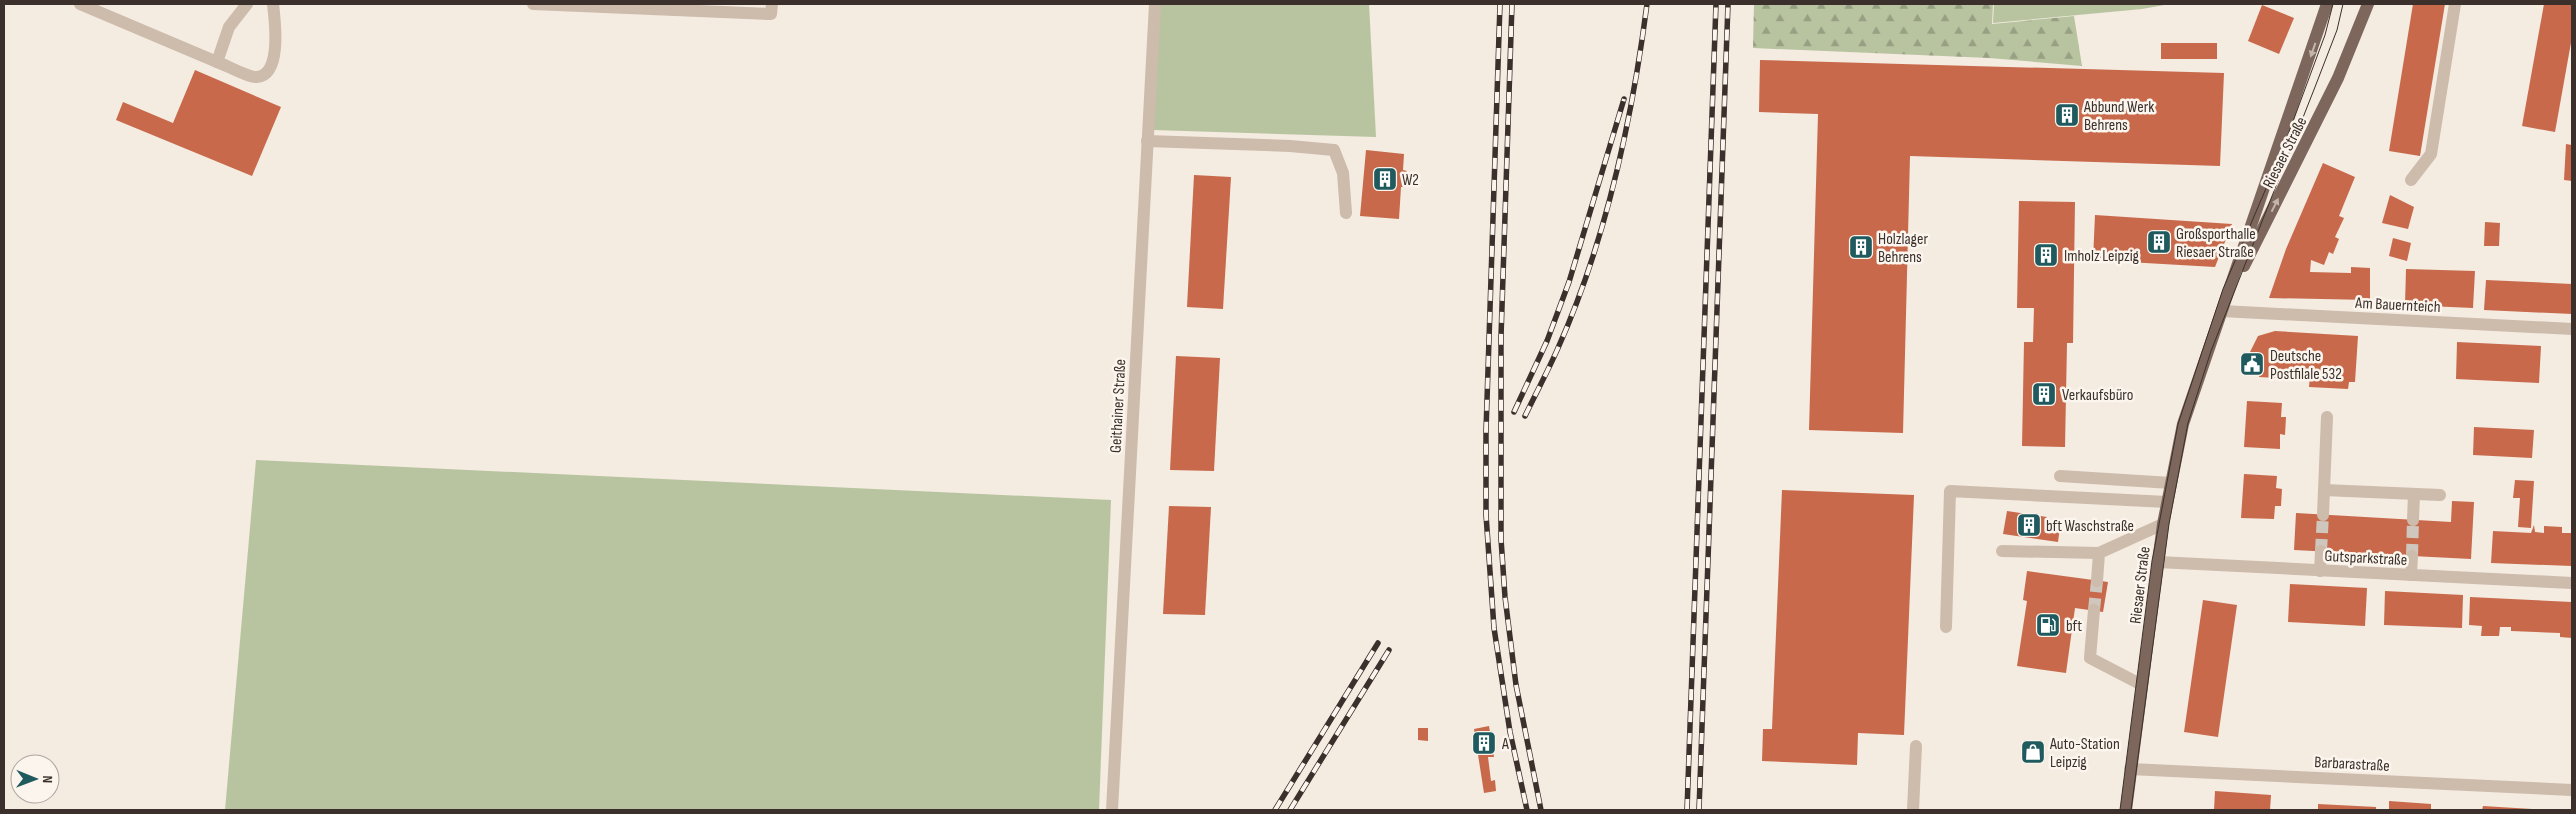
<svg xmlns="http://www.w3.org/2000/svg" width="2576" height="814" font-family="'Sofia Sans Condensed',sans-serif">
  <defs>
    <pattern id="forest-firs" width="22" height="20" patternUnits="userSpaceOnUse" patternTransform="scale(1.25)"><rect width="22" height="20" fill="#b8c4a0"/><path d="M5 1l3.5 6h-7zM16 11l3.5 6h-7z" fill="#97a083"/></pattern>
  </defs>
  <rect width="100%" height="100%" fill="#f4ebe1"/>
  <!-- green -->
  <g fill="#b8c4a0">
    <polygon points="1160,4 1369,4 1376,137 1153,130"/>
    <polygon points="1994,4 2170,4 2142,9 1993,23"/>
    <polygon points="256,460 1111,500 1099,810 225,810"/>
  </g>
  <!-- forest -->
  <polygon fill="url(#forest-firs)" points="1754,4 1993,4 1992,24 2074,16 2082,66 1989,58 1753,48"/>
  <!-- building -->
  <g fill="#c8694b">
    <polygon points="2413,4 2445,4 2420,156 2389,151"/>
    <polygon points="2544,4 2572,4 2572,37 2555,132 2522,126"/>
    <polygon points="2262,5 2294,18 2279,54 2248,41"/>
    <rect x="2161" y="43" width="56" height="16"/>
    <polygon points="1760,60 2224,73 2220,166 1910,156 1903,433 1809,430 1818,114 1759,112"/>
    <polygon points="195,70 281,107 252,176 116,120 123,102 173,123"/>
    <polygon points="2566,144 2572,145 2572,181 2564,180"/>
    <polygon points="1366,150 1404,154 1403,170 1407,171 1406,187 1401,187 1399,219 1360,216"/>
    <polygon points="2323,163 2355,177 2339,216 2344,218 2335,237 2339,239 2333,254 2329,252 2324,265 2311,260 2310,272 2351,273 2351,267 2370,268 2370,300 2269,298 2286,249"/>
    <polygon points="1194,175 1231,177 1223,309 1187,307"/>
    <polygon points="2390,195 2414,207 2408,229 2382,223"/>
    <polygon points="2019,201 2075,202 2073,343 2067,343 2065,447 2022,446 2024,342 2033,342 2034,308 2017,308"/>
    <polygon points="2095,215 2232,224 2215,267 2093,260"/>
    <polygon points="2485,222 2500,223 2499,246 2484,246"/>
    <polygon points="2393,238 2411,243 2407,261 2389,256"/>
    <polygon points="2406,269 2475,271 2473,308 2405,305"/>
    <polygon points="2486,280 2572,284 2572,314 2484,310"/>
    <polygon points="2275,331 2358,336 2355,382 2349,382 2348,389 2309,387 2310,375 2292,374 2292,379 2259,377 2260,371 2241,370 2258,336"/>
    <polygon points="2457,342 2541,346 2539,383 2456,379"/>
    <polygon points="1176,356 1220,358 1214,471 1170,470"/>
    <polygon points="2247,401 2282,403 2281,417 2286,417 2285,435 2280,434 2280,449 2244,447"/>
    <polygon points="2474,427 2534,430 2532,458 2473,455"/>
    <polygon points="2244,474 2277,476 2276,488 2282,489 2281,506 2275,506 2274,519 2241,518"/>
    <polygon points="2515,480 2534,481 2531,528 2518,527 2520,498 2513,498"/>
    <polygon points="1782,490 1914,495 1904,735 1858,733 1857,765 1762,761 1763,729 1772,729"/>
    <polygon points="2452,501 2474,502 2471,559 2294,550 2296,513 2451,522"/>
    <polygon points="1169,506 1211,507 1205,615 1163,614"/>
    <polygon points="2007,511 2047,517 2046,524 2060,527 2058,542 2003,534"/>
    <polygon points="2534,525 2535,532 2544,533 2544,526 2562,527 2562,533 2572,533 2572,566 2491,563 2493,531 2531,533"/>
    <polygon points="2027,571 2108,582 2103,612 2075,608 2066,673 2017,666 2027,601 2023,600"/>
    <polygon points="2290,584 2367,588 2365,626 2288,622"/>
    <polygon points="2385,591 2463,595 2462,628 2384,625"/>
    <polygon points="2470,597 2572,602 2572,638 2560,637 2560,633 2511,631 2511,627 2500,627 2499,636 2481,636 2482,626 2469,625"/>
    <polygon points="2203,600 2237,605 2218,737 2184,732"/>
    <polygon points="1489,726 1494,757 1488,757 1491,781 1495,780 1496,791 1484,793 1474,729"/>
    <polygon points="1418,728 1428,728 1428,741 1418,740"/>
    <polygon points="2215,791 2271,795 2270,810 2214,810"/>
    <polygon points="2389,801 2431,804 2431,810 2389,810"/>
    <polygon points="2318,804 2376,807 2376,810 2318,810"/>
    <polygon points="2483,806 2532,809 2532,810 2482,810"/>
  </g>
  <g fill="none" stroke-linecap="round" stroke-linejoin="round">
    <!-- minor-tunnel -->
    <g stroke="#cfc6bd" stroke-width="12" stroke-dasharray="12 6" stroke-linecap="butt">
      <polyline points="2321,551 2323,515"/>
      <polyline points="2412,556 2413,520"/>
      <polyline points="2094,610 2097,581"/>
    </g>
    <!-- minor -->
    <g stroke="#cdbbac" stroke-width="12">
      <polyline points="80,4 217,62"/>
      <path d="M247,4L229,27L217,62C226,65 249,78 257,77C282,75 275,21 273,4"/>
      <polyline points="533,4 771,14 772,4"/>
      <polyline points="1147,141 1290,146 1334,150 1343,173 1346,213"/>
      <polyline points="2411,180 2431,154 2455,4"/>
      <polyline points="2222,311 2572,329"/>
      <polyline points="2060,476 2171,483"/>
      <polyline points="2324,490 2440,495"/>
      <polyline points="2323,515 2327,417"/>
      <polyline points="2413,520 2414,494"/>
      <polyline points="2002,551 2099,553"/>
      <polyline points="2158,562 2572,583"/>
      <polyline points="2320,571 2321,551"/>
      <polyline points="2411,575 2412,556"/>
      <polyline points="2097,581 2099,553 2163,524"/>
      <polyline points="2094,610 2090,658 2142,685"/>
      <polyline points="1946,627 1950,491 2167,502"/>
      <polyline points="2130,769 2572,790"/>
      <polyline points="1112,810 1155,4"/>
      <polyline points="1913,810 1916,746"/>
    </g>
    <!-- major -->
    <g stroke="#7d675c" stroke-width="12">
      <polyline points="2244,266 2338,78 2368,4"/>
      <polyline points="2126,810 2163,524 2183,424 2327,4"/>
    </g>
    <!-- tram -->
    <g stroke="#3b302b" stroke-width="1">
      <polyline points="2120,810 2152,561 2178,424 2223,289 2282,151 2325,35 2333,4"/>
      <polyline points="2131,810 2169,524 2188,423 2211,351 2315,87 2337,30 2343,4"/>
    </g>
    <defs>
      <g id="rail">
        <polyline points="1500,4 1486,431 1486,515 1494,628 1510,732 1527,810"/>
        <polyline points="1512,4 1501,337 1501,539 1505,597 1516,685 1541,810"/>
        <polyline points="1514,412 1547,341 1569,282 1624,99"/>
        <path d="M1525,416C1536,393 1548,371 1558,348C1606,241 1632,120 1647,4"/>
        <polyline points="1275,810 1378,643"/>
        <polyline points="1290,810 1389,650"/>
        <polyline points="1687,810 1716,4"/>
        <polyline points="1699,810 1728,4"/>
      </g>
    </defs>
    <!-- rail casing -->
    <use href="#rail" stroke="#3b302b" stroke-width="5.5"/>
    <!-- rail -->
    <use href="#rail" stroke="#fbf5ee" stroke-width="4" stroke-dasharray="11" stroke-linecap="butt"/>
  </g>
  <!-- one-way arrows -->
  <defs><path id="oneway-solid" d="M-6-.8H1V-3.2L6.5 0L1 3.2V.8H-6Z" transform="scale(1.25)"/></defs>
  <g fill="#c2b5ac">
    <use href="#oneway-solid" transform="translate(2313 50) rotate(109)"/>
    <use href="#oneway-solid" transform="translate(2275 205) rotate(-63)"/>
  </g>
  <!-- icons -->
  <defs>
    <symbol id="building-square" viewBox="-11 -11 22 22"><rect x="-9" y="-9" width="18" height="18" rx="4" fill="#1f5a5e" stroke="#fbf5ee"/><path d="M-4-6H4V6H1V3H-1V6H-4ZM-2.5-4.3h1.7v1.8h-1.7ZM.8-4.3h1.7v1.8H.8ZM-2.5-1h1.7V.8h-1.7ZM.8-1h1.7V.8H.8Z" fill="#fff"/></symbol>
    <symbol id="civic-square" viewBox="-11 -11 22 22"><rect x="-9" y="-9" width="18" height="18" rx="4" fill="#1f5a5e" stroke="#fbf5ee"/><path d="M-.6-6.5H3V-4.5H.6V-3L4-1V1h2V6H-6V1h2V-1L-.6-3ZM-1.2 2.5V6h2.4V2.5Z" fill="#fff"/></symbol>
    <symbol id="fuel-square" viewBox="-11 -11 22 22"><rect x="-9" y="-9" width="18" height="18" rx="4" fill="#1f5a5e" stroke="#fbf5ee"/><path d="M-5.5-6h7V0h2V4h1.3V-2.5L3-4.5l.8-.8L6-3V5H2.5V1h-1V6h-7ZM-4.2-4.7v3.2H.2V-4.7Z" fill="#fff"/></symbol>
    <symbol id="shop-square" viewBox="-11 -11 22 22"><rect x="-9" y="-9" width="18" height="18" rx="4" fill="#1f5a5e" stroke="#fbf5ee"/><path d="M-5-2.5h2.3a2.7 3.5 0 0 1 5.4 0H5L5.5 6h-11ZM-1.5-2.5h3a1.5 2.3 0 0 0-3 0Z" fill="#fff"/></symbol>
  </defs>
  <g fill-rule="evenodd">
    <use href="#building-square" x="2053" y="101" width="28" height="28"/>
    <use href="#building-square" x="1371" y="165" width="28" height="28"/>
    <use href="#building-square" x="2145" y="228" width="28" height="28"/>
    <use href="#building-square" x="1847" y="233" width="28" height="28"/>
    <use href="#building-square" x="2032" y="241" width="28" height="28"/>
    <use href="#civic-square" x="2238" y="350" width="28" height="28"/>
    <use href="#building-square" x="2030" y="380" width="28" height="28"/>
    <use href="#building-square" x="2015" y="511" width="28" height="28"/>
    <use href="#fuel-square" x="2034" y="611" width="28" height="28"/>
    <use href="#building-square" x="1470" y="729" width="28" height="28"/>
    <use href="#shop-square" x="2019" y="738" width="28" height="28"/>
  </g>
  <g text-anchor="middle" stroke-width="5" stroke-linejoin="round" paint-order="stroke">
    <!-- poi labels -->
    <g font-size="16" fill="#3b302b" stroke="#fbf5ee" text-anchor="start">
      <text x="2084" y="112">Abbund Werk<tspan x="2084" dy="18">Behrens</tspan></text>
      <text x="1402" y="185">W2</text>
      <text x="2176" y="239">Großsporthalle<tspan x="2176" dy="18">Riesaer Straße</tspan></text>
      <text x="1878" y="244">Holzlager<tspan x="1878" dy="18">Behrens</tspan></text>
      <text x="2064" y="261">Imholz Leipzig</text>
      <text x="2270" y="361">Deutsche<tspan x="2270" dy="18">Postfilale 532</tspan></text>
      <text x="2062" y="400">Verkaufsbüro</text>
      <text x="2046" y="531">bft Waschstraße</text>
      <text x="2066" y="631">bft</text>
      <text x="1502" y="749">A</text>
      <text x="2050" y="749">Auto-Station<tspan x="2050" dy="18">Leipzig</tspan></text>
    </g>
    <!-- street labels -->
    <g font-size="16" fill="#3b302b" stroke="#fbf5ee">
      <text transform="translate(2284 152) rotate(-63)" y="6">Riesaer Straße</text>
      <text transform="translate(2398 304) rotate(3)" y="6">Am Bauernteich</text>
      <text transform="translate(1117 406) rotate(-87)" y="6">Geithainer Straße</text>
      <text transform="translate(2366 557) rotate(3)" y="6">Gutsparkstraße</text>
      <text transform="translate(2139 585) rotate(-83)" y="6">Riesaer Straße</text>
      <text transform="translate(2352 763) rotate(3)" y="6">Barbarastraße</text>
    </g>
  </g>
  <!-- border -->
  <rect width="2576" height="814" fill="none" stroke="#3b302b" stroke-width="10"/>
  <!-- north arrow -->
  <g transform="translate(35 779) rotate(91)"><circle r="24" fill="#fbf5ee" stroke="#aea6a0"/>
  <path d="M0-4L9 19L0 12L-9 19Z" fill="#1f5a5e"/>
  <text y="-8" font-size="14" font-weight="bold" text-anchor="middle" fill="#3b302b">N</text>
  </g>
</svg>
